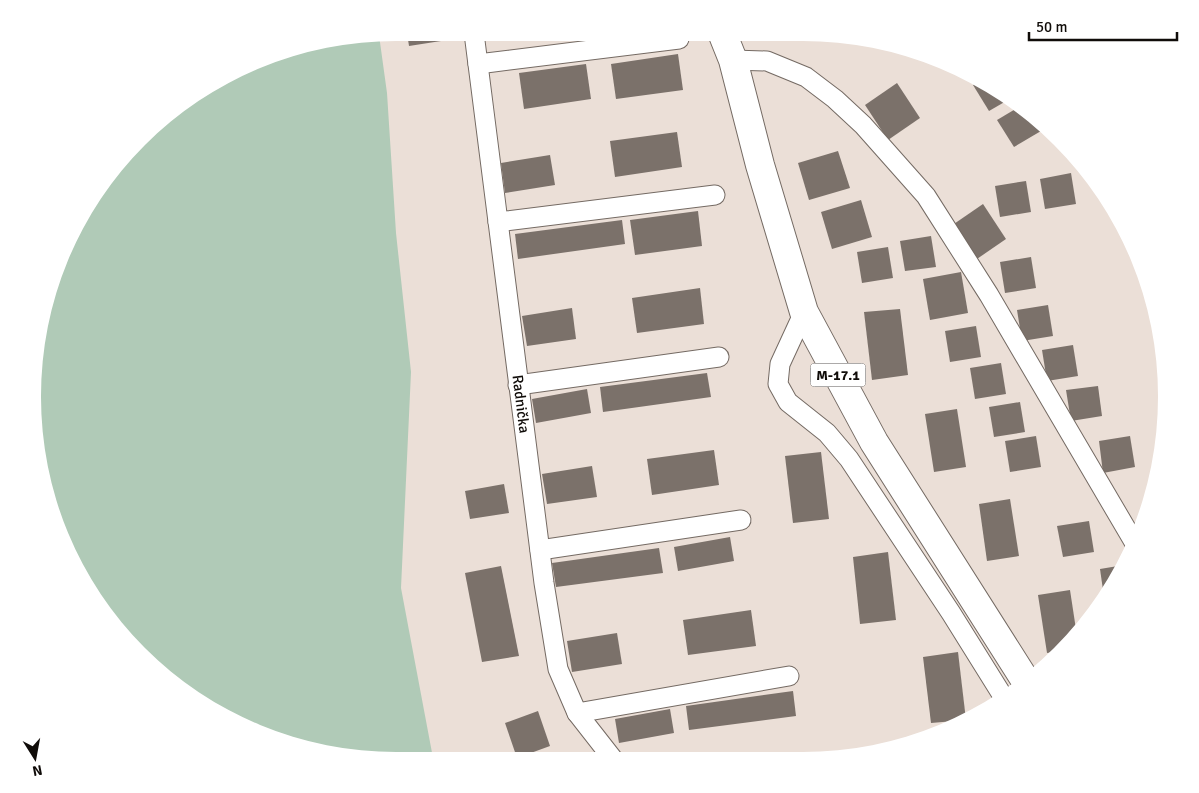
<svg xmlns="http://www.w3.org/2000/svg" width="1199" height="793" font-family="Signika,sans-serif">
  <rect width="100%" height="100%" fill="#ebdfd7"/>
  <!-- green -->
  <polygon fill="#b0cab7" points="379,35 387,93 396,233 411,372 401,588 433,758 349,757 236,723 156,670 81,578 40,468 33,372 60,257 108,175 194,94 280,52"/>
  <!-- building -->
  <g fill="#7b716a">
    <polygon points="407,33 440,33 441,41 409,46"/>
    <polygon points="678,54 683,90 616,99 611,64"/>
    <polygon points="586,64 591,99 524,109 519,73"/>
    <polygon points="980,81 989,87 1008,100 989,111 973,85"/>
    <polygon points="897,83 920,118 888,140 865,105"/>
    <polygon points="1019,107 1032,116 1041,131 1014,147 997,120"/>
    <polygon points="677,132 682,167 615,177 610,141"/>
    <polygon points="838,151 850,188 809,200 798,163"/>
    <polygon points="550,155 555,185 505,193 501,163"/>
    <polygon points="1071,173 1076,204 1045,209 1040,179"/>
    <polygon points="1026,181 1031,212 1000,217 995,186"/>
    <polygon points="861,200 872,237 832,249 821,212"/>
    <polygon points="983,204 1006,239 974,261 951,226"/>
    <polygon points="698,211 702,246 635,255 630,220"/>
    <polygon points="622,220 625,244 518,259 515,234"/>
    <polygon points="931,236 936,267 905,271 900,241"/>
    <polygon points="888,247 893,278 862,283 857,252"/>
    <polygon points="1031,257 1036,288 1005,293 1000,262"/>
    <polygon points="961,272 968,313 930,320 923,279"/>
    <polygon points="700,288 704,324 637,333 632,298"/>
    <polygon points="1048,305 1053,336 1022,341 1017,310"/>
    <polygon points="572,308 576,339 527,346 522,316"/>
    <polygon points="900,309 908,375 872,380 864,312"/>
    <polygon points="976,326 981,357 950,362 945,331"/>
    <polygon points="1073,345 1078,376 1047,381 1042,350"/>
    <polygon points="1001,363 1006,394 975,399 970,368"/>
    <polygon points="707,373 711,397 603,412 600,387"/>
    <polygon points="1098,386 1102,416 1071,421 1066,390"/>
    <polygon points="587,389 591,413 536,423 532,399"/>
    <polygon points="1020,402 1025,432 994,437 989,407"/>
    <polygon points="957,409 966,467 934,472 925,414"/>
    <polygon points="1036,436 1041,467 1010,472 1005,441"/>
    <polygon points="1130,436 1135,467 1103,473 1099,441"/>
    <polygon points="714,450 719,485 652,495 647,459"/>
    <polygon points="821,452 829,519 793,523 785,456"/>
    <polygon points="592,466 597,497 547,504 542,474"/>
    <polygon points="504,484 509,513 470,519 465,491"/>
    <polygon points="1010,499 1019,556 987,561 979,504"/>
    <polygon points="1089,521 1094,552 1063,557 1057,526"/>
    <polygon points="730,537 734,561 678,571 674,547"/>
    <polygon points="659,548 663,573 556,587 552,563"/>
    <polygon points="888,552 896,620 860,624 853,557"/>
    <polygon points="1124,565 1118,579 1104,597 1100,569"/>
    <polygon points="501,566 519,656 482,662 465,573"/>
    <polygon points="1070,590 1077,636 1061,651 1047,653 1038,595"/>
    <polygon points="751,610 756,646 688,655 683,620"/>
    <polygon points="617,633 622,664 572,672 567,641"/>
    <polygon points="958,652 966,720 931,723 923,657"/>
    <polygon points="793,691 796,716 689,730 686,706"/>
    <polygon points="670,709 674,733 619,743 615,719"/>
    <polygon points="538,711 550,746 517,758 505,723"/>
  </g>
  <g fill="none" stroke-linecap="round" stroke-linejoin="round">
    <defs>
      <g id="street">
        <polyline points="474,33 544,583 558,669 577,713 613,759"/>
        <polyline points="733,60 767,61 806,77 835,99 863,125 926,196 989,295 1134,542"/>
        <polyline points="478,64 679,39"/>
        <polyline points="498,222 715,195"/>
        <polyline points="804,312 780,364 778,384 788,402 827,433 849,459 951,613 1004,698"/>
        <polyline points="518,385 719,357"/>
        <polyline points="540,550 741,520"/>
        <polyline points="577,713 789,676"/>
      </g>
      <polyline id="primary" points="723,35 733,60 760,165 804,312 874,442 1027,683"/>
    </defs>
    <!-- street casing -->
    <use href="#street" stroke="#746a63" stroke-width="21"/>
    <!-- primary casing -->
    <use href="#primary" stroke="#746a63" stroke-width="30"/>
    <!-- street -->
    <use href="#street" stroke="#fff" stroke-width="19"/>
    <!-- primary -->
    <use href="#primary" stroke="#fff" stroke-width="28"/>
  </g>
  <g text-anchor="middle" stroke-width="4" stroke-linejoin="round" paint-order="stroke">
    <!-- shield labels -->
    <rect fill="#fff" stroke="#585553" stroke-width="1" x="810.5" y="363.5" width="55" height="23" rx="4"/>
    <g font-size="14" font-weight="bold" fill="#100c09">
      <text x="838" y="380">M-17.1</text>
    </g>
    <!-- street labels -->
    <g font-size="15" fill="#100c09" stroke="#fff">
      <text transform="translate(521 404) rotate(83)" y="5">Radnička</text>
    </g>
  </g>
  <!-- crop -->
  <path d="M0 0H1199V793H0ZM396 41H803A355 355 0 0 1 1158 396V397A355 355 0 0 1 803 752H396A355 355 0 0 1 41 397V396A355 355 0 0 1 396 41Z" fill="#fff" fill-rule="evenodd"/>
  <!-- north arrow -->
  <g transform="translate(35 758) rotate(169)" stroke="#ffffff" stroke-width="4" paint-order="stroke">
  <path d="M0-4L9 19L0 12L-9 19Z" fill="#100c09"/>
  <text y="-8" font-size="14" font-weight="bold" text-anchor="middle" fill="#100c09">N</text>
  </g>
  <!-- scale -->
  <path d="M1029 32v8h148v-8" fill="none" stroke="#100c09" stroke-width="2.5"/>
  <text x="1036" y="32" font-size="15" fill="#100c09" stroke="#ffffff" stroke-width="4" paint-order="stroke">50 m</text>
</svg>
